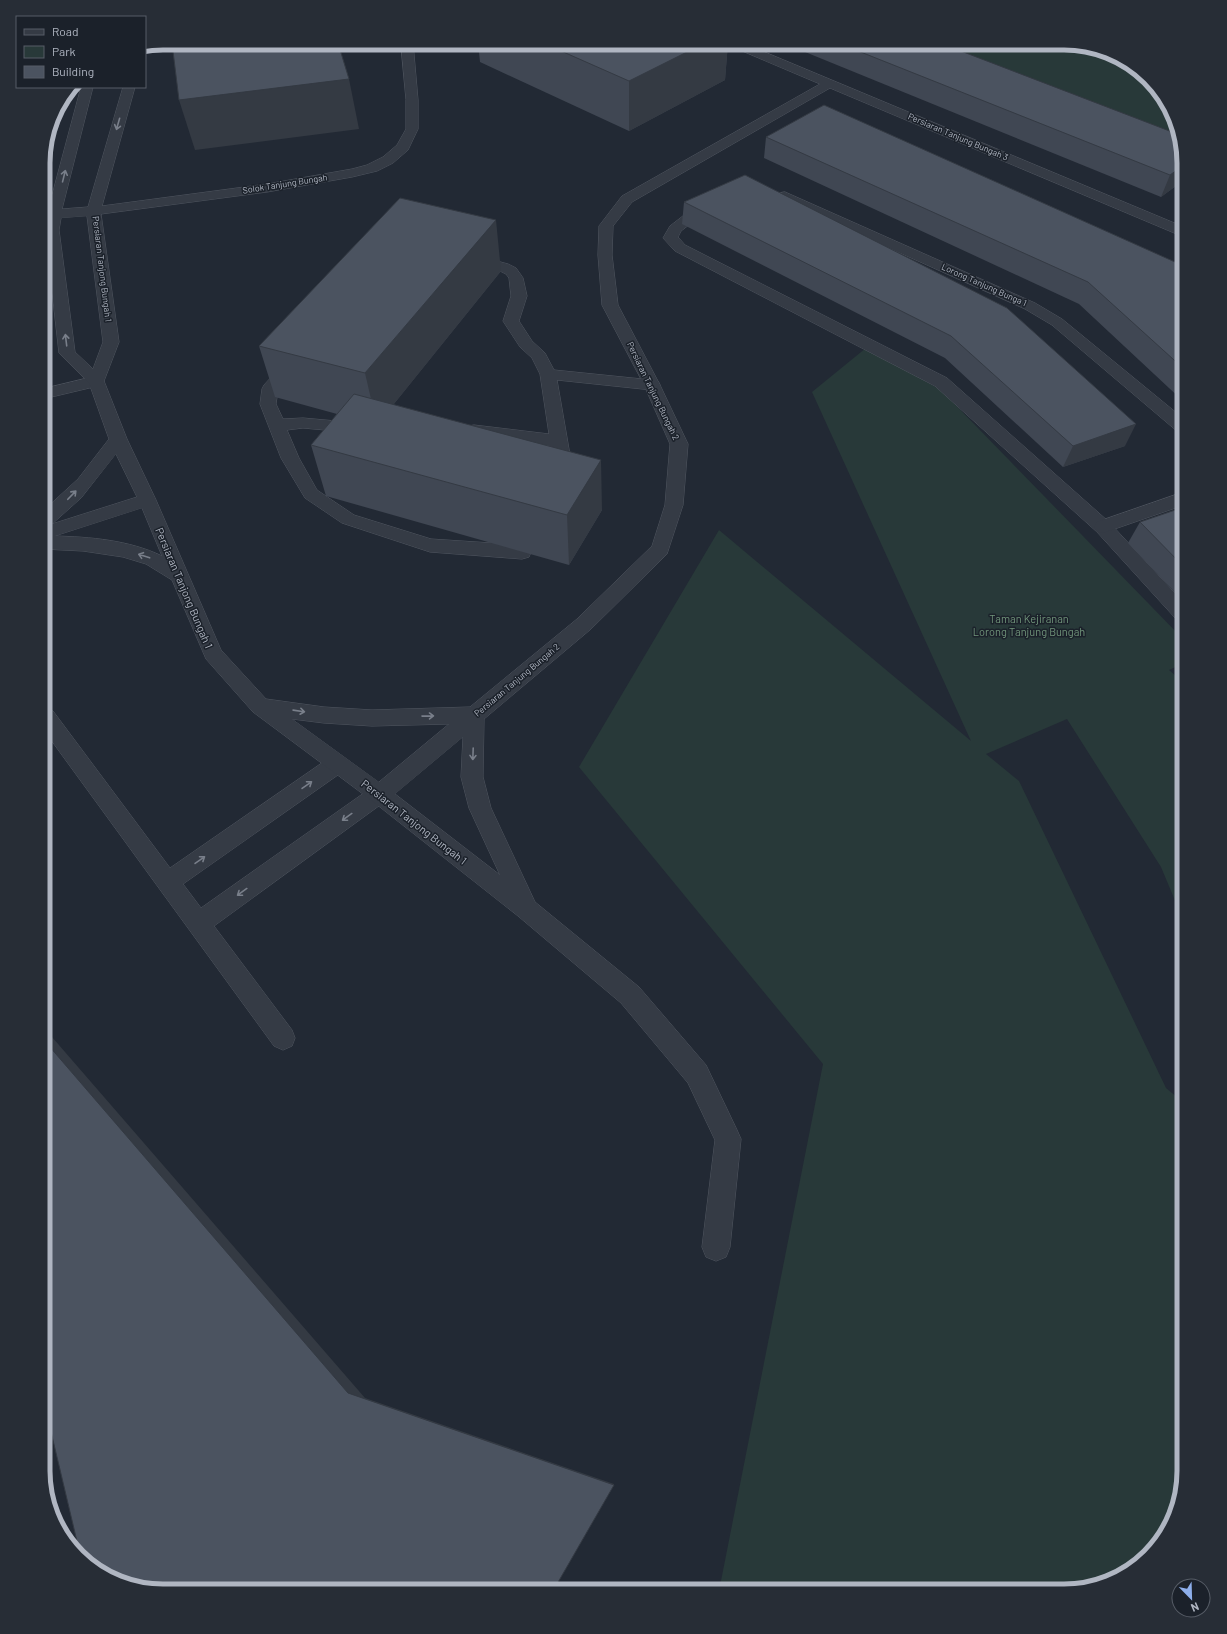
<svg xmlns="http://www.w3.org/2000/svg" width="1227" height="1634" font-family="Barlow,sans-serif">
  <rect width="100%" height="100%" fill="#222934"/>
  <!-- green -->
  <g fill="#283939">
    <polygon points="937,43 1072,43 1124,59 1164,96 1180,131 1181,142"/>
    <polygon points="866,348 941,390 1184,640 1184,663 1169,670 1184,683 1184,922 1161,867 1067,719 986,754 1019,781 1166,1088 1184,1103 1184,1472 1168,1531 1131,1571 1103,1585 1065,1591 719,1591 823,1064 579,767 719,530 971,741 812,392"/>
  </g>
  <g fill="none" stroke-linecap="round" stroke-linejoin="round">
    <defs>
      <g id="lane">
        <polygon points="706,201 711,202 713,205 711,208 681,231 678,237 685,245 947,378 1109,522 1184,603 1184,622 1177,620 1097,532 935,386 675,251 663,238 670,226 701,202"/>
        <polygon points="471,254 508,264 516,268 521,275 523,278 527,296 519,321 532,341 545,353 554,370 652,380 658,381 660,385 658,389 652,390 557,380 570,455 567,459 561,461 555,459 552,455 551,446 468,434 466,430 468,426 474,425 549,434 540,374 532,358 520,347 503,321 511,296 509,278 506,274 498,270 466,261 464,258 466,255"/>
        <polygon points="292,360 298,361 300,365 278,390 276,404 283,419 303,418 358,423 364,424 366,428 364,432 358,433 303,428 287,430 299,458 317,490 354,515 431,539 522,545 529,547 531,552 529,557 522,559 430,552 342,523 305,498 281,458 260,404 262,389 264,385 286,361"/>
        <polygon points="96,376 102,377 104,381 102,385 43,399 43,389"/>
        <polygon points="46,709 53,711 170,868 329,758 337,755 345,758 348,764 345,770 183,884 201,908 371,788 379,785 387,788 390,794 387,800 214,926 292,1030 295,1038 292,1046 283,1050 274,1046 43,729 43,710"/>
      </g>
      <g id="street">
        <path d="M401,43H413L418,100V129L408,150L393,163L377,171L352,177L267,192L101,214L119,342L104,381L127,439L156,500L221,650L266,699L324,707L372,710L470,707L577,619L652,546L665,505L670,444L644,385L602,305L598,255L599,226L622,196L820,84L728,45L726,43H743L1184,227V236L1179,235L830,88L632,202L613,226L612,255L618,305L660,385L688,444L683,505L667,554L591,629L484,719L483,777L491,808L535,902L639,987L706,1065L737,1130L741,1139L730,1247L726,1257L716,1261L706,1257L702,1247L715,1140L688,1083L621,1003L518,916L371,800L253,712L206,659L172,580L146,564L123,557L83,551L43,549V511L78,479L109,439L89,383L59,353L45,230L47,214L81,87H93L62,209L88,207L123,87H135L102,206L267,184L352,169L367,165L383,157L397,145L406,129V100ZM87,216L103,342L93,369L75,352L59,230L61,218ZM116,454L137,497L52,524L81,498ZM142,508L162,556C129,540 90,537 55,536ZM292,719L324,723L372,726L449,724L379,782ZM463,737L461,777L469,808L500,875L395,794Z"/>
        <polygon points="785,192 1035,303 1062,319 1184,419 1184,433 1178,432 1052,325 1025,309 780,199 778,196 780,193"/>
        <polygon points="1184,492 1184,505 1103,533 1097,532 1094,527 1097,522"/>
      </g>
    </defs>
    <!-- lane casing -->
    <use href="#lane" stroke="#505660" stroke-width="1"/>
    <!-- street casing -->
    <use href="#street" stroke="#505660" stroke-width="1"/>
    <!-- lane -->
    <use href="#lane" fill="#353b45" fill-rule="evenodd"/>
    <!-- street -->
    <use href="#street" fill="#353b45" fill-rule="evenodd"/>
  </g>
  <!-- wall -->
  <g fill="#404753">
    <polygon points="478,43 728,43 725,80 629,131 480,62"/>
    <polygon points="783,43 940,43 1184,163 1184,180 1161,197"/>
    <polygon points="766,137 1184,266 1184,402 1079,304 764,158"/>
    <polygon points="745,175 1125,446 1063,467 945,358 682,224 684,202"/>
    <polygon points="501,271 393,405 602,510 569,565 326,496 311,445 337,414 275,397 259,346"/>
    <polygon points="1184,507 1184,602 1128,543 1140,522"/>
  </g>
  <!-- shaded-wall -->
  <g fill="#343a43">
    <polygon points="705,43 728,43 725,80 629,131 629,81"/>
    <polygon points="349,79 359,129 195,150 179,100"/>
    <polygon points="1184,165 1184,180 1161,197 1170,175"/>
    <polygon points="496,220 501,271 377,425 365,373"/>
    <polygon points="1136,424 1125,446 1063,467 1073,446"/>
    <polygon points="601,460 602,510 569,565 567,515"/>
    <polygon points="43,967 52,1037 365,1398 614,1484 614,1485 348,1393 43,1088"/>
  </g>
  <!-- building -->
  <g fill="#4b5360" stroke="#343a43">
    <polygon points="172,43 338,43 349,79 179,100"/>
    <polygon points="543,43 705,43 629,81"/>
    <polygon points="838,43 940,43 1180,135 1184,165 1170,175"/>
    <polygon points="824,105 1184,266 1184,369 1088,282 766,137"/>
    <polygon points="745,175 1007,308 1136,424 1073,446 951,336 684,202"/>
    <polygon points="400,198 496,220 365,373 259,346"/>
    <polygon points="354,394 601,460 567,515 311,445"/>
    <polygon points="1184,507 1184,567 1140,522"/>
    <polygon points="43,1039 348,1393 614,1485 553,1591 162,1591 103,1575 80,1554 43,1398"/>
  </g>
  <!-- one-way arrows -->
  <defs><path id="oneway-shaft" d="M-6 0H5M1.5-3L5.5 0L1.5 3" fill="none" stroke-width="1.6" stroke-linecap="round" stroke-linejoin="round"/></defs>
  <g stroke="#797f8a">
    <use href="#oneway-shaft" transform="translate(118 124) rotate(106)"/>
    <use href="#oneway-shaft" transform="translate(64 176) rotate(-76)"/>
    <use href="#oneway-shaft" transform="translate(66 340) rotate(-97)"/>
    <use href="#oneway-shaft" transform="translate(72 495) rotate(-46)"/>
    <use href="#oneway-shaft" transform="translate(144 556) rotate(-162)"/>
    <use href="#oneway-shaft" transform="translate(299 711) rotate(8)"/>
    <use href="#oneway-shaft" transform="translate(428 716) rotate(-1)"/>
    <use href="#oneway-shaft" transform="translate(473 754) rotate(92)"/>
    <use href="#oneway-shaft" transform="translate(307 785) rotate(-35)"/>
    <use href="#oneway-shaft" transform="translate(347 817) rotate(144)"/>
    <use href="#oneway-shaft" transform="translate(200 860) rotate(-35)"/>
    <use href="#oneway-shaft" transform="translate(242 892) rotate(144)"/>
  </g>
  <g text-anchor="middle" stroke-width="3" stroke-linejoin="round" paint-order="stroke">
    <!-- far-street labels -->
    <g font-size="9" fill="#b0b6c2" stroke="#1b212a">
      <text transform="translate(958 137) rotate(23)" y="3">Persiaran Tanjung Bungah 3</text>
      <text transform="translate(285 184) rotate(-9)" y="3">Solok Tanjung Bungah</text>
      <text transform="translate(102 269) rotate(83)" y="3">Persiaran Tanjong Bungah 1</text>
      <text transform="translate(984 285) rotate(24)" y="3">Lorong Tanjung Bunga 1</text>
      <text transform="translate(653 391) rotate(64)" y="3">Persiaran Tanjung Bungah 2</text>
      <text transform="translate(517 680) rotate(-40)" y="3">Persiaran Tanjung Bungah 2</text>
    </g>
    <!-- street labels -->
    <g font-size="11" fill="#b0b6c2" stroke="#1b212a">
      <text transform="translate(184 588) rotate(67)" y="4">Persiaran Tanjong Bungah 1</text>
      <text transform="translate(414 822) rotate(38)" y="4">Persiaran Tanjong Bungah 1</text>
    </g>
    <!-- park labels -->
    <g font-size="11" fill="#71957b" stroke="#1b212a">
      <text x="1029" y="623">Taman Kejiranan<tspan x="1029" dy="13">Lorong Tanjung Bungah</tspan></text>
    </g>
  </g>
  <!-- crop -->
  <path d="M0 0H1227V1634H0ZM163 50H1064A113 113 0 0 1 1177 163V1471A113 113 0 0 1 1064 1584H163A113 113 0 0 1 50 1471V163A113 113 0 0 1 163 50Z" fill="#272d36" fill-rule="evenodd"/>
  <path fill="none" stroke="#b0b6c2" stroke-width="5" d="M163 50H1064A113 113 0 0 1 1177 163V1471A113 113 0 0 1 1064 1584H163A113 113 0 0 1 50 1471V163A113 113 0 0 1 163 50Z"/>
  <!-- legend -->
  <rect x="16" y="16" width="130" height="72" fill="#1b212a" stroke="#575d67"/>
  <rect x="24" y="29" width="20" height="6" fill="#353b45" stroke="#575d67"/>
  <text x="52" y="36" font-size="12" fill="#b0b6c2">Road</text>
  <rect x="24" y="46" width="20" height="12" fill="#283939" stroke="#575d67"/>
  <text x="52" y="56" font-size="12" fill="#b0b6c2">Park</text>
  <rect x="24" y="66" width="20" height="12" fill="#4b5360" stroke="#575d67"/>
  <text x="52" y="76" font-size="12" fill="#b0b6c2">Building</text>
  <!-- north arrow -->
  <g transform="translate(1191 1598) rotate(157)"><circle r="19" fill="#1b212a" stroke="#575d67"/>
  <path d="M0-3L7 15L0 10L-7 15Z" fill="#8daeea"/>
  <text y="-6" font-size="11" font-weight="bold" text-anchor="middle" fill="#b0b6c2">N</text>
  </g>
</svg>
